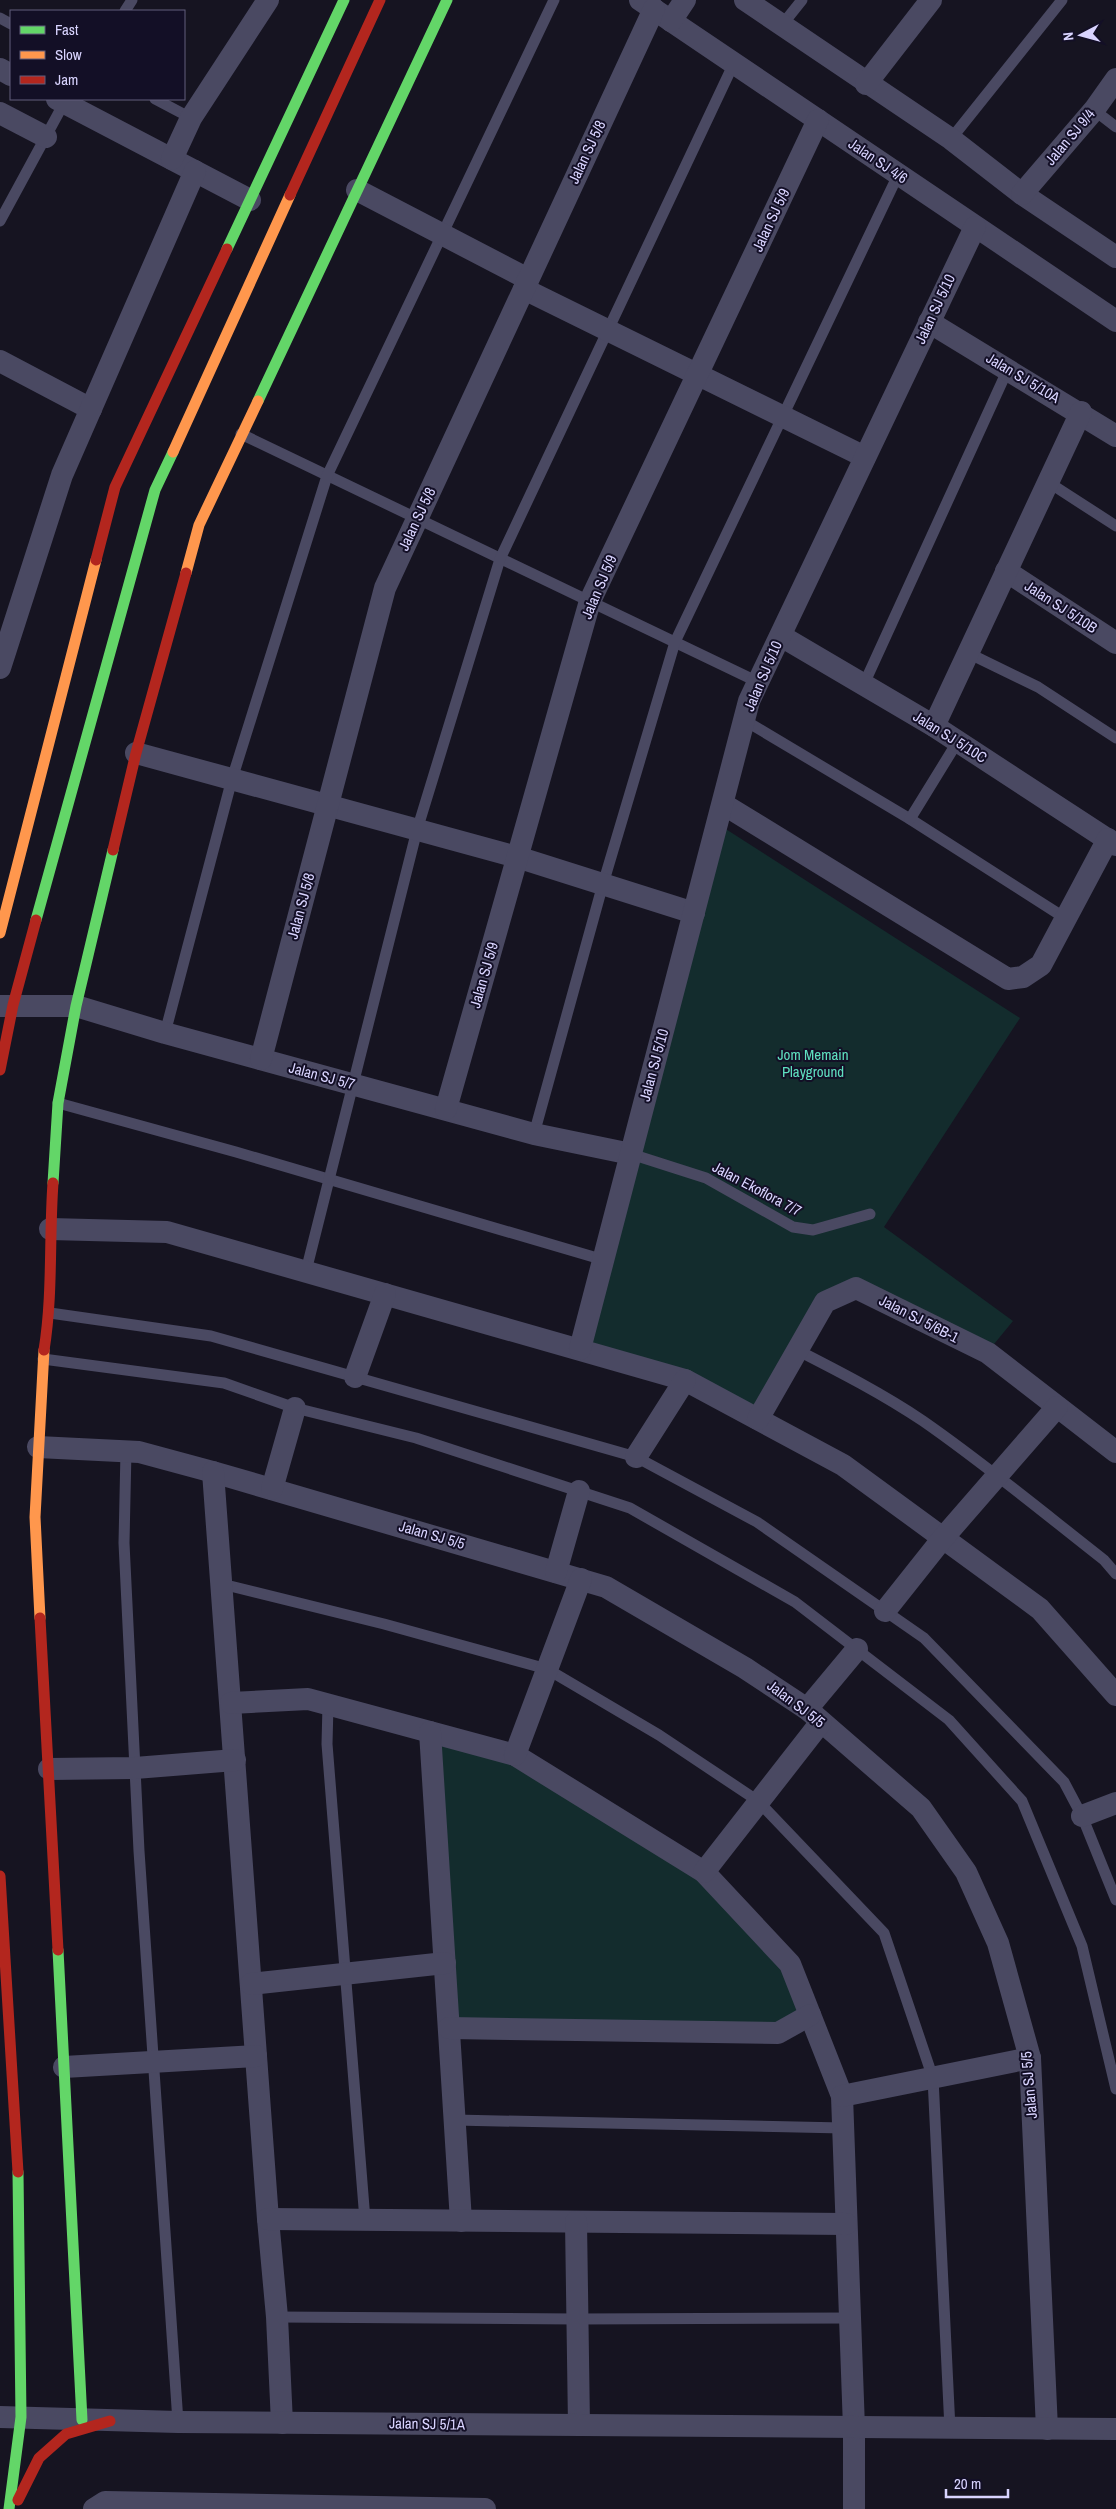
<svg xmlns="http://www.w3.org/2000/svg" width="1116" height="2509" font-family="'Archivo Narrow',sans-serif">
  <rect width="100%" height="100%" fill="#161421"/>
  <!-- green -->
  <g fill="#132c2d">
    <polygon points="721,826 1020,1018 884,1227 1013,1321 990,1349 857,1283 822,1300 757,1413 586,1346"/>
    <polygon points="433,1736 514,1757 667,1852 788,1965 806,2013 777,2031 452,2024"/>
  </g>
  <g fill="none" stroke-linecap="round" stroke-linejoin="round">
    <!-- lane -->
    <g stroke="#4a4962" stroke-width="11">
      <polyline points="125,11 132,0"/>
      <polyline points="0,18 11,24"/>
      <polyline points="782,25 802,0"/>
      <polyline points="155,99 191,118"/>
      <polyline points="1094,110 1116,127"/>
      <polyline points="951,139 1062,0"/>
      <polyline points="0,221 64,103"/>
      <polyline points="241,434 758,682"/>
      <polyline points="1048,482 1116,526"/>
      <polyline points="968,653 1038,687 1116,738"/>
      <polyline points="864,684 1008,369"/>
      <polyline points="744,720 910,819 1065,918"/>
      <polyline points="910,819 958,741"/>
      <polyline points="165,1033 232,779 327,476 554,0"/>
      <polyline points="58,1103 236,1152 604,1260"/>
      <polyline points="534,1134 603,884 675,642 898,175"/>
      <polyline points="631,1154 706,1178 793,1227 813,1230 870,1214"/>
      <polyline points="306,1271 417,830 500,559 734,63"/>
      <polyline points="50,1313 211,1336 636,1457 757,1522 924,1638 1064,1782 1082,1816 1116,1900"/>
      <path d="M797,1350C840,1372 883,1394 923,1421C985,1464 1044,1513 1104,1560L1116,1574"/>
      <polyline points="43,1359 224,1383 295,1408 416,1438 630,1508 795,1602 949,1720 1022,1801 1082,1946 1116,2089"/>
      <polyline points="126,1451 124,1543 139,1851 178,2422"/>
      <polyline points="222,1584 384,1624 547,1669 659,1735 758,1801 884,1933 933,2078 950,2429"/>
      <polyline points="328,1705 327,1744 365,2220"/>
      <polyline points="455,2120 843,2128"/>
      <polyline points="277,2317 577,2319 850,2318"/>
    </g>
    <!-- street -->
    <g stroke="#4a4962" stroke-width="22">
      <polyline points="640,0 1116,321"/>
      <polyline points="745,0 951,139 1022,194 1116,257"/>
      <polyline points="671,21 685,0"/>
      <polyline points="0,69 11,75"/>
      <polyline points="866,84 931,0"/>
      <polyline points="57,99 250,200"/>
      <polyline points="0,113 46,137"/>
      <polyline points="172,159 191,118 268,0"/>
      <polyline points="357,190 528,279"/>
      <polyline points="1022,194 1094,110 1116,79"/>
      <polyline points="524,289 865,457"/>
      <polyline points="929,322 1116,436"/>
      <polyline points="0,361 91,409"/>
      <polyline points="1006,571 1116,643"/>
      <polyline points="781,636 934,726 1116,845"/>
      <polyline points="0,668 62,475 195,171"/>
      <polyline points="934,726 1081,412"/>
      <polyline points="136,753 517,857 694,913"/>
      <polyline points="723,804 1008,979 1023,977 1041,965 1108,839"/>
      <polyline points="0,1006 76,1006 165,1033 534,1134 631,1154"/>
      <polyline points="261,1059 385,588 654,9"/>
      <polyline points="446,1109 590,601 818,120"/>
      <polyline points="50,1229 167,1232 685,1380 843,1465 943,1538 1040,1609 1116,1695"/>
      <polyline points="580,1349 749,701 975,227"/>
      <polyline points="355,1377 385,1294"/>
      <polyline points="758,1419 825,1302 856,1288 988,1353 1116,1452"/>
      <polyline points="38,1447 139,1452 213,1472 606,1587 745,1668 807,1709 921,1808 966,1872 998,1943 1030,2058 1047,2429"/>
      <polyline points="636,1457 685,1380"/>
      <polyline points="213,1472 268,2219 277,2317 282,2423"/>
      <polyline points="272,1489 295,1408"/>
      <polyline points="556,1572 579,1491"/>
      <polyline points="885,1611 943,1538 1057,1407"/>
      <polyline points="231,1703 308,1699 515,1755 704,1872 790,1964 842,2096 854,2428 854,2509"/>
      <polyline points="807,1709 857,1649"/>
      <polyline points="430,1732 461,2221"/>
      <polyline points="515,1755 581,1579"/>
      <polyline points="49,1769 135,1768 235,1760"/>
      <polyline points="1082,1816 1116,1803"/>
      <polyline points="704,1872 821,1722"/>
      <polyline points="251,1984 445,1963"/>
      <polyline points="449,2028 778,2033 810,2015"/>
      <polyline points="64,2067 256,2056"/>
      <polyline points="842,2096 1030,2058"/>
      <polyline points="268,2219 846,2224"/>
      <polyline points="576,2222 579,2425"/>
      <polyline points="0,2417 178,2422 1116,2429"/>
      <polyline points="94,2509 105,2502 485,2509"/>
    </g>
    <!-- fast -->
    <g stroke="#63d668" stroke-width="11">
      <polyline points="227,249 344,0"/>
      <polyline points="258,401 447,0"/>
      <polyline points="36,920 155,490 173,452"/>
      <polyline points="53,1183 58,1103 76,1006 113,850"/>
      <polyline points="58,1950 82,2420"/>
      <polyline points="9,2509 21,2417 18,2172"/>
    </g>
    <!-- slow -->
    <g stroke="#ff974d" stroke-width="11">
      <polyline points="173,452 290,195"/>
      <polyline points="186,573 199,525 258,401"/>
      <polyline points="0,933 96,560"/>
      <polyline points="40,1618 35,1517 44,1350"/>
    </g>
    <!-- jam -->
    <g stroke="#b3261e" stroke-width="11">
      <polyline points="290,195 380,0"/>
      <polyline points="96,560 115,487 227,249"/>
      <polyline points="113,850 136,753 186,573"/>
      <polyline points="0,1070 13,1005 36,920"/>
      <path d="M44,1350C53,1295 49,1238 53,1183"/>
      <polyline points="40,1618 58,1950"/>
      <polyline points="0,1876 18,2172"/>
      <polyline points="18,2500 39,2458 66,2434 110,2421"/>
    </g>
  </g>
  <g text-anchor="middle" stroke-width="4" stroke-linejoin="round" paint-order="stroke">
    <!-- street labels -->
    <g font-size="15" fill="#d9d4ff" stroke="#130f26">
      <text transform="translate(1070 137) rotate(-50)" y="5">Jalan SJ 9/4</text>
      <text transform="translate(587 152) rotate(-65)" y="5">Jalan SJ 5/8</text>
      <text transform="translate(878 161) rotate(34)" y="5">Jalan SJ 4/6</text>
      <text transform="translate(771 220) rotate(-65)" y="5">Jalan SJ 5/9</text>
      <text transform="translate(935 309) rotate(-65)" y="5">Jalan SJ 5/10</text>
      <text transform="translate(1023 378) rotate(31)" y="5">Jalan SJ 5/10A</text>
      <text transform="translate(417 519) rotate(-65)" y="5">Jalan SJ 5/8</text>
      <text transform="translate(599 587) rotate(-67)" y="5">Jalan SJ 5/9</text>
      <text transform="translate(1061 607) rotate(33)" y="5">Jalan SJ 5/10B</text>
      <text transform="translate(763 676) rotate(-67)" y="5">Jalan SJ 5/10</text>
      <text transform="translate(950 737) rotate(32)" y="5">Jalan SJ 5/10C</text>
      <text transform="translate(301 906) rotate(-75)" y="5">Jalan SJ 5/8</text>
      <text transform="translate(484 975) rotate(-74)" y="5">Jalan SJ 5/9</text>
      <text transform="translate(654 1065) rotate(-75)" y="5">Jalan SJ 5/10</text>
      <text transform="translate(322 1076) rotate(15)" y="5">Jalan SJ 5/7</text>
      <text transform="translate(757 1189) rotate(28)" y="5">Jalan Ekoflora 7/7</text>
      <text transform="translate(919 1319) rotate(27)" y="5">Jalan SJ 5/6B-1</text>
      <text transform="translate(432 1535) rotate(16)" y="5">Jalan SJ 5/5</text>
      <text transform="translate(796 1704) rotate(37)" y="5">Jalan SJ 5/5</text>
      <text transform="translate(1029 2085) rotate(-95)" y="5">Jalan SJ 5/5</text>
      <text transform="translate(427 2424) rotate(1)" y="5">Jalan SJ 5/1A</text>
    </g>
    <!-- park labels -->
    <g font-size="15" fill="#5fe0c0" stroke="#130f26">
      <text x="813" y="1060">Jom Memain<tspan x="813" dy="17">Playground</tspan></text>
    </g>
  </g>
  <!-- legend -->
  <rect x="10" y="10" width="175" height="90" fill="#130f26" stroke="#625e7d"/>
  <rect x="20" y="26" width="25" height="8" fill="#63d668" stroke="#625e7d"/>
  <text x="55" y="35" font-size="15" fill="#d9d4ff">Fast</text>
  <rect x="20" y="51" width="25" height="8" fill="#ff974d" stroke="#625e7d"/>
  <text x="55" y="60" font-size="15" fill="#d9d4ff">Slow</text>
  <rect x="20" y="76" width="25" height="8" fill="#b3261e" stroke="#625e7d"/>
  <text x="55" y="85" font-size="15" fill="#d9d4ff">Jam</text>
  <!-- north arrow -->
  <g transform="translate(1081 35) rotate(264)" stroke="#130f26" stroke-width="4" paint-order="stroke">
  <path d="M0-4L9 19L0 12L-9 19Z" fill="#d9d4ff"/>
  <text y="-8" font-size="14" font-weight="bold" text-anchor="middle" fill="#d9d4ff">N</text>
  </g>
  <!-- scale -->
  <path d="M946 2489v8h62v-8" fill="none" stroke="#d9d4ff" stroke-width="2.5"/>
  <text x="954" y="2489" font-size="15" fill="#d9d4ff" stroke="#130f26" stroke-width="4" paint-order="stroke">20 m</text>
</svg>
